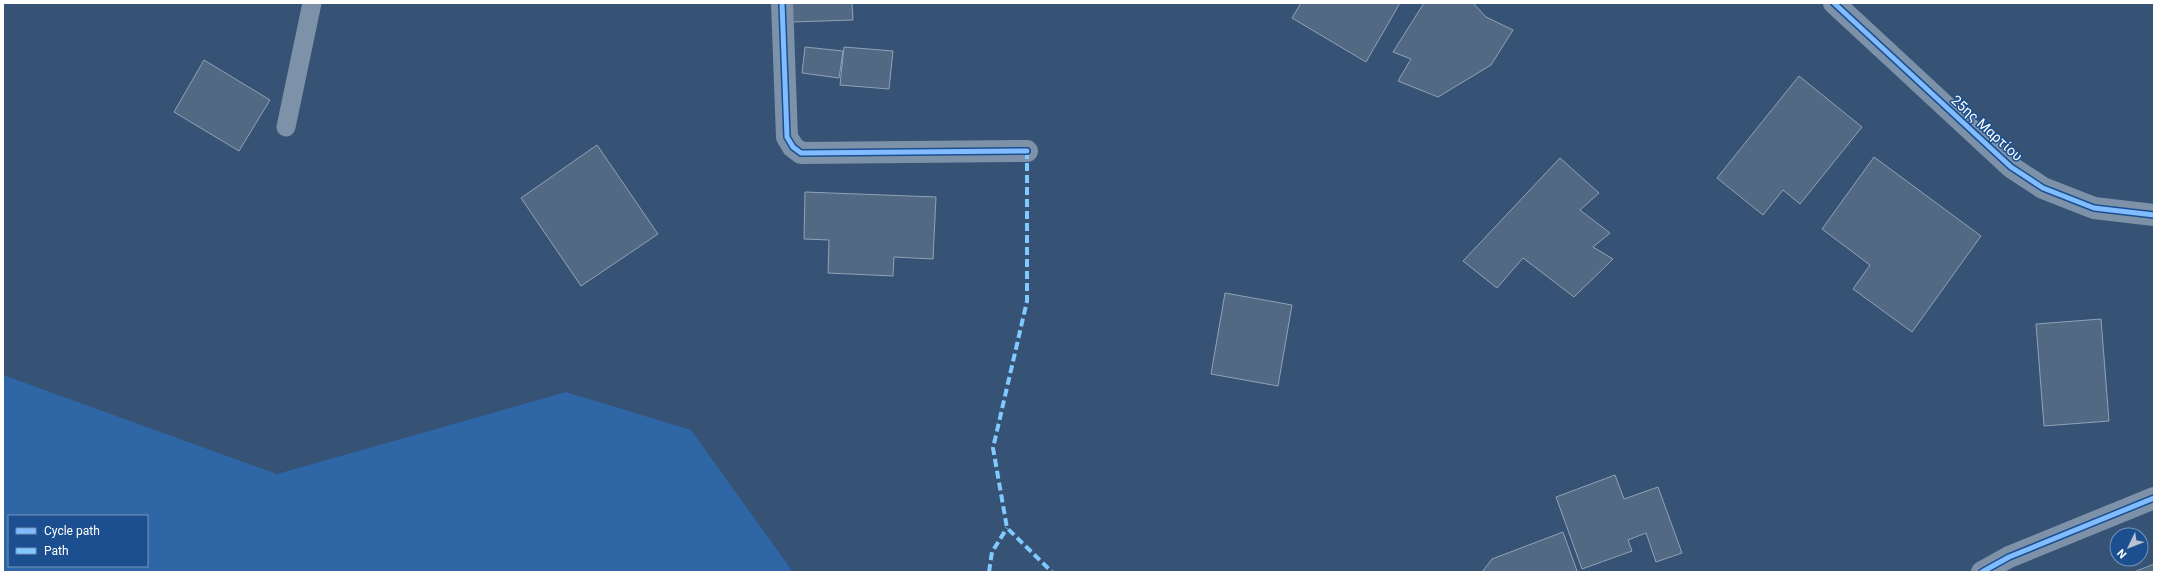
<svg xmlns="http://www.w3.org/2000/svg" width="2157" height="575" font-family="Roboto,sans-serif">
  <rect width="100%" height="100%" fill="#365274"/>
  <!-- green -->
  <path fill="#2f66a5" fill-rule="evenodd" d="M3,375L277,474L566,392L691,430L793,572H3ZM9,516H147V566H9Z"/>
  <!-- building -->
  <g fill="#526984" stroke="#92a2b6">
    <polygon points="791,3 852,3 853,20 792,22"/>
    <polygon points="1301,3 1400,3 1366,62 1292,18"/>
    <polygon points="1424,3 1473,3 1486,17 1513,30 1491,65 1438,97 1398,81 1411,59 1393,52"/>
    <polygon points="805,47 843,51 839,78 802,73"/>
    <polygon points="844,47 893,51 889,89 840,85"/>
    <polygon points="204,60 270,100 239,151 174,112"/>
    <polygon points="1799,76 1862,127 1800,204 1783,190 1763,215 1717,178"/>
    <polygon points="597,145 658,234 581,286 521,198"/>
    <polygon points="1874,157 1981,236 1912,332 1853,289 1870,265 1822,229"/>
    <polygon points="1560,158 1599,193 1580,210 1610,233 1593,247 1613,259 1574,297 1523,258 1497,288 1463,261"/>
    <polygon points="805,192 936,197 933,259 894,257 893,276 828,273 829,240 804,239"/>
    <polygon points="1225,293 1292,305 1278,386 1211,374"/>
    <polygon points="2101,319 2109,421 2044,426 2036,324"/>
    <polygon points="1615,475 1624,499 1658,487 1682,553 1656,562 1646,533 1628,540 1632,551 1582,569 1556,497"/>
    <polygon points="1563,532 1577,571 1575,572 1482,572 1492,559"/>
    <polygon points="2154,564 2154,572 2134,572"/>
  </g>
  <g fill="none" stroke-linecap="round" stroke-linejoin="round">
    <!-- service -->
    <polyline stroke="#7d92a8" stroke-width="19" points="286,127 312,3"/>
    <!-- minor -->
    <g stroke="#7d92a8" stroke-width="22">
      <polyline points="782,3 787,137 793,147 801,153 1027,151"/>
      <polyline points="1982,572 2009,557 2154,498"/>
    </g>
    <!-- tertiary -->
    <polyline stroke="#7d92a8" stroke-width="22" points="1834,3 2011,167 2043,188 2094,208 2154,215"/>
    <!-- quiet -->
    <g stroke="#80caff" stroke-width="4" stroke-dasharray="8 4" stroke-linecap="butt">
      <polyline points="1027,151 1027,301 993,448 1007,528 1052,572"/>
      <polyline points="989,572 992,552 1007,528"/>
    </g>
    <defs>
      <g id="cycleway">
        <polyline points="782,3 787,137 793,147 801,153 1027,151"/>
        <polyline points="1834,3 2011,167 2043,188 2094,208 2154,215"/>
        <polyline points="1982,572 2009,557 2154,498"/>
      </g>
    </defs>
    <!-- cycleway casing -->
    <use href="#cycleway" stroke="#1b4f8f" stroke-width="8"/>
    <!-- cycleway -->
    <use href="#cycleway" stroke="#80bcff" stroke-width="5"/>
  </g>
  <g text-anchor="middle" stroke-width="3" stroke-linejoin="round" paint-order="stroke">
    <!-- street labels -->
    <g font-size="14" fill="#fff" stroke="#1b4f8f">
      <text transform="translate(1987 128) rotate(42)" y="5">25ης Μαρτίου</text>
    </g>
  </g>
  <!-- border -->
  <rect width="2157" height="575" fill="none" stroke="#ffffff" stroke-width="8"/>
  <!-- legend -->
  <rect x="8" y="515" width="140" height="52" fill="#1b4f8f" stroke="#7695bc"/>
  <rect x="16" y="528" width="20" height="6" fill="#80bcff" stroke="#7695bc"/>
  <text x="44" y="535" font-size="12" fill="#ffffff">Cycle path</text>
  <rect x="16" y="548" width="20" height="6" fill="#80caff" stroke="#7695bc"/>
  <text x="44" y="555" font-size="12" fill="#ffffff">Path</text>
  <!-- north arrow -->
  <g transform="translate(2129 547) rotate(227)"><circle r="19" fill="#1b4f8f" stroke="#7695bc"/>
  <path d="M0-3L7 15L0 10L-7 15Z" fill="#b9c2ce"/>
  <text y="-6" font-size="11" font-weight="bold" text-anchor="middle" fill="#ffffff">N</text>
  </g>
</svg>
